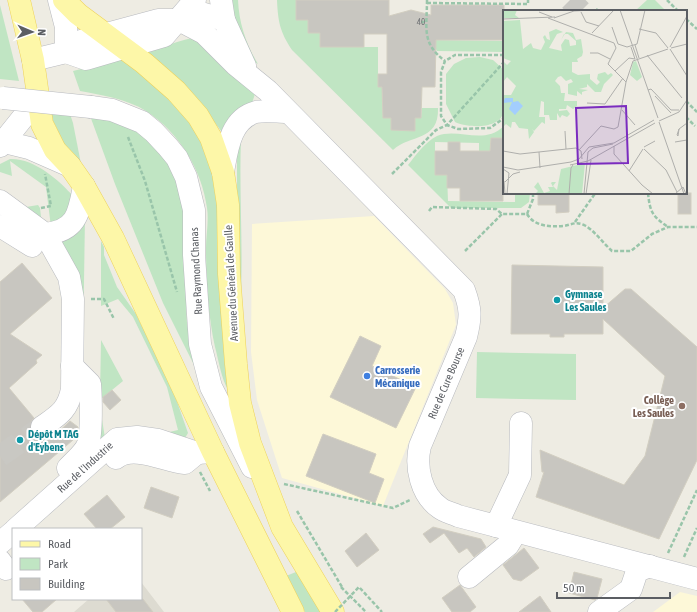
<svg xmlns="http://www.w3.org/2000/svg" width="697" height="612" font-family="'Asap Condensed',sans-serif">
  <rect width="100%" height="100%" fill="#eeece3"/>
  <!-- commercial -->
  <g fill="#fdf8d8">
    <polygon points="374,216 445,289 453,303 456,325 383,506 282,478 257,400 251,352 252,224"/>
    <polygon points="680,592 697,596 697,612 653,612"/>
  </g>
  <!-- education -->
  <polygon fill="#dddbd1" points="141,582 164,612 74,612 89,599 141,599"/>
  <!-- green -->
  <g fill="#c0e5c3">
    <path d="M229,0H238C239,23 246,44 258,64C240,54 235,20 229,0Z"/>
    <path d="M277,0H296V20H308L320,33V47H378V87H382L383,118H391V130H415V118H421L422,108H438C439,142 410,134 393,150L292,50C280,32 278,22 277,0Z"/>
    <polygon points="647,0 655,0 666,11 635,11"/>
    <polygon points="0,5 19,81 0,79"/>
    <path d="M199,37L256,91L252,103L225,136L192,93L143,54C162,48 180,39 199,37Z"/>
    <polygon points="431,40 504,41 504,52 437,51"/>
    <path d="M480,57L493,60L504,70C504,83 507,99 504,111C500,130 468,128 455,122L446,104V74L454,64L466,58Z"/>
    <path d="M122,59L182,108L218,172L228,390C221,377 219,362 215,347C208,314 206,281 206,248C206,235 209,221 207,208C202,170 179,132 146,111C127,99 102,95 80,91L73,71Z"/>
    <polygon points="47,108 69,111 73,123 81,164 69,155"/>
    <path d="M89,113L119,117L165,149L185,189L188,298C182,326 195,355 203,383L163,303L115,184Z"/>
    <path d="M504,126V138H491L490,151H479V143L435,142V174L447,175L448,201L515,202V193H530L529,202L521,208H451L408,165C416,155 425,142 437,136C458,127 483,146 504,126Z"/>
    <path d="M241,138C239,190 243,242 241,294L237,295V155Z"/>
    <path d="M10,159C34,158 59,180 74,197L73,211L51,227L46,187L10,161L12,176L0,172V164Z"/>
    <polygon points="38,205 40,208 42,226 20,208"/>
    <polygon points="85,216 83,348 56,241"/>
    <polygon points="101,241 104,247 104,255 117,287 136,314 174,393 188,433 185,438 165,433 178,430 167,387 133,317 118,299 101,306"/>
    <polygon points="101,340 123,381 101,399 101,413 105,438 99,452"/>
    <polygon points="477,352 576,354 576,400 476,398"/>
    <polygon points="296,572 323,612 305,612 286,576"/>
  </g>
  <!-- building -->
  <g fill="#c8c6c0" stroke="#d2cec1">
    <polygon points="296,0 389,0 389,16 411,10 431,15 431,5 504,5 504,40 436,40 435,87 422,87 421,118 415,118 415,131 391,130 391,118 383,118 382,87 378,87 378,74 387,74 387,34 364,34 364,47 320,47 320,33 308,33 308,20 296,20"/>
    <polygon points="491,138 503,138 503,201 460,201 460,188 447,188 447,175 435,175 435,151 448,151 448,142 460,142 460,151 490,151"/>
    <polygon points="538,193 569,193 569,212 556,213 556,205 538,205"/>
    <rect x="678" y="193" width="13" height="21"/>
    <polygon points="22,263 52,298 10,334 42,355 36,360 37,363 9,388 34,418 31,422 30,428 32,434 36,438 43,439 51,436 52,438 70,421 78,427 78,431 73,440 0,502 0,282"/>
    <polygon points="512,265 603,267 603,308 625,289 631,289 697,347 697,460 659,539 536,497 544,472 542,472 540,450 624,485 645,456 665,376 603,319 603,334 564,334 564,337 550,337 550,334 511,334"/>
    <polygon points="360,336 381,346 372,366 416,387 396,428 330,397"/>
    <polygon points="112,390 121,400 110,410 103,402 103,397"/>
    <polygon points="323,434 376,454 369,473 384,479 375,503 306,476"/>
    <polygon points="151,487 179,497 172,518 144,508"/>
    <polygon points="107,495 125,517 110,529 97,529 84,514"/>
    <polygon points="433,527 481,539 486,547 474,557 467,548 459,553 444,533 430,543 423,534"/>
    <polygon points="366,533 379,550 357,567 345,551"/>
    <polygon points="524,548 539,568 521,581 513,579 503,565"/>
    <polygon points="574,572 602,579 597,598 595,600 569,593"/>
    <polygon points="460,585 476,607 470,612 452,612 442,598"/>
    <polygon points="540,596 551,612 519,612"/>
    <polygon points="22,599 57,599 42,612 33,612"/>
    <polygon points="106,599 143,599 153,612 116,612"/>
  </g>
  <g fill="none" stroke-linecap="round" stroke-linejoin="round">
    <!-- minor-tunnel -->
    <g stroke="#c9c8c3" stroke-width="22" stroke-dasharray="22 11" stroke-linecap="butt">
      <polyline points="570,0 581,11"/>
      <polyline points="0,456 42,427"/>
    </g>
    <defs>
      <g id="minor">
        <polyline points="59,0 66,27 66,52"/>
        <polyline points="221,0 224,20"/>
        <polyline points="188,9 224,20 245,66"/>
        <polyline points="66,52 86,59 164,36 195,0"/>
        <path d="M33,60L66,52L77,42L106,34L158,20H179L204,33L236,65L268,91L464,290C471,309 471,317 466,337L420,446C415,467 421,495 440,508C445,512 452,513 458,516L697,579"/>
        <polyline points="91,107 112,110 142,122 154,132 168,147 177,158 186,177 194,210 194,255 200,344 211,387 252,467"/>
        <polyline points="0,141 29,148 70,166"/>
        <polyline points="0,146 37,100"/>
        <path d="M223,172C227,150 230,119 256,112C265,110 278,112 287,112"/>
        <path d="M0,201L45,234C77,231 79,213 84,186"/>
        <polyline points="0,226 32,246"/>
        <path d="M20,238L45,234L69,277L73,299L72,389C68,410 59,415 42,427"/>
        <path d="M116,458C133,444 165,461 185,463L197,453"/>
        <path d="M68,468C74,461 85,453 88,444C92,433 91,397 90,384L72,366"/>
        <polyline points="496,526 520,475 521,423"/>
        <polyline points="16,529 117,439 137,437 158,440 197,453 213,452"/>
        <polyline points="0,543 13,532"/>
        <polyline points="0,561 6,569"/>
        <polyline points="469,577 508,545 516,532"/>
        <polyline points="599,612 631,589 637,571 650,566"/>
      </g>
      <g id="major">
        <polyline points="19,0 33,60 42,124 55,150 70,166 84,186 113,238 213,452 293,612"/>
        <polyline points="64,0 78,14 144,63 176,91 198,116 211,138 223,172 228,205 229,274 236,364 240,403 250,443 282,527 333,612"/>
      </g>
    </defs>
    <!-- minor casing -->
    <use href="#minor" stroke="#b8babf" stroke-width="23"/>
    <!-- major casing -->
    <use href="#major" stroke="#eed25b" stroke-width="23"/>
    <!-- path -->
    <g stroke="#99c5aa" stroke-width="2.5" stroke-dasharray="4 2" stroke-linecap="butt">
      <path d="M427,0C427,28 421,43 445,61"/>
      <polyline points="667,0 678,11"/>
      <polyline points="427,3 528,4 528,0"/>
      <polyline points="596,9 598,11"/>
      <polyline points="686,19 697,29"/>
      <polyline points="421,22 427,22"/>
      <polyline points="504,55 455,55 445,61 441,72 441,116 447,125 458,129 490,128 504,118"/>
      <polyline points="686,101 697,112"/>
      <polyline points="686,117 695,126"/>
      <polyline points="686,134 687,134"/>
      <polyline points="128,137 145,181 177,292"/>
      <polyline points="392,174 436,130 447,125 504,62"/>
      <path d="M648,193C650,212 652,216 668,227"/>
      <polyline points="41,208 51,206 45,174"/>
      <polyline points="429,211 432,207 496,209 502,214 527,214 533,199 533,193"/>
      <path d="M527,214C534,226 549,227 563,226C571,225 575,221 584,225C594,230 603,243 612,251H631L652,234L668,227H697"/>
      <polyline points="575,222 594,195 598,193"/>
      <polyline points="465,251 502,214"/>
      <polyline points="91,299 104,299 114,319"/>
      <polyline points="200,472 210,491"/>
      <polyline points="284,484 393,508 410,500"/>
      <polyline points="297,511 342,587"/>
      <polyline points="668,553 697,490"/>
      <polyline points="684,557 697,528"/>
      <polyline points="341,587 366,612"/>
    </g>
    <!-- minor -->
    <use href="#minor" stroke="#fff" stroke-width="22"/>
    <!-- major -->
    <use href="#major" stroke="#fdf7a8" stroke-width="22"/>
    <defs>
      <polyline id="minor-bridge" points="3,98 91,107"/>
    </defs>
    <!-- minor-bridge casing -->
    <use href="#minor-bridge" stroke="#b8babf" stroke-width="23" stroke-linecap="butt"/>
    <!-- path-bridge -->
    <polyline stroke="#99c5aa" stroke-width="2.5" stroke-dasharray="4 2" stroke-linecap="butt" points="335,612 359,587 382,612"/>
    <!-- minor-bridge -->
    <use href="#minor-bridge" stroke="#fff" stroke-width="22"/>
  </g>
  <!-- markers -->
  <g fill="#0f9aa8" stroke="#fff" stroke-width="1.5">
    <circle cx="557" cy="300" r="4"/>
    <circle cx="20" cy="440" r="4"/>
  </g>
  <circle fill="#3f7fe0" stroke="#fff" stroke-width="1.5" cx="367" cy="376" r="4"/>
  <circle fill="#8d6e63" stroke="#fff" stroke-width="1.5" cx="682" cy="406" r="4"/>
  <g text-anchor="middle" stroke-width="4" stroke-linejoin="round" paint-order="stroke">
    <!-- number labels -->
    <g font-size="9" fill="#76787a">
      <text x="421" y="25">40</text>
    </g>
    <!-- street labels -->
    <g font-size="11" fill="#5b5e63" stroke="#fff">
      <text transform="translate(196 271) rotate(-93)" y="4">Rue Raymond Chanas</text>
      <text transform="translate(231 283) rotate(-93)" y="4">Avenue du Général de Gaulle</text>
      <text transform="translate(446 383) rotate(-67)" y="4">Rue de Cure Bourse</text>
      <text transform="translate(85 467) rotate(-42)" y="4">Rue de l'Industrie</text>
    </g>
    <!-- culture labels -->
    <g font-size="11" font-weight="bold" fill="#0d838f" stroke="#fff" text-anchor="start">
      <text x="565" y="298">Gymnase<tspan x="565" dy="13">Les Saules</tspan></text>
      <text x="28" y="438">Dépôt M TAG<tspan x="28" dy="13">d'Eybens</tspan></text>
    </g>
    <!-- shop labels -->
    <g font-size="11" font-weight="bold" fill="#366cbe" stroke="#fff" text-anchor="start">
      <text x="375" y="374">Carrosserie<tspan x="375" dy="13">Mécanique</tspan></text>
    </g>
    <!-- education labels -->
    <g font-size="11" font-weight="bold" fill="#785e54" stroke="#fff" text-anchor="end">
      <text x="674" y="404">Collège<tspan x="674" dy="13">Les Saules</tspan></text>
    </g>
  </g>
  <!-- overview -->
  <g transform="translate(503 10)">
    <rect width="184" height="184" fill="#eeece3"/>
    <path d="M0,0H14L12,5L16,8H0ZM17,10L20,39L28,33L30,38L38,40L42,32L40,27L42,25L44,29L47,30L46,22L53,19L60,22L54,24L46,38L59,41L58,35L62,29L66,30L67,36L73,35V31L65,24H61L58,30L63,22L70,23L73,30L78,29L80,42L79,46L74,49L75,52H69V62L75,65L87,64V69L94,75L97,72L94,69L95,64L102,62L105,65L108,63L110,65L101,74L98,82H92L84,74V77L76,79L85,80L79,82V85L74,81V86L65,84V74L70,72L68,69L63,71L58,66L55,67L52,71L57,76L58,83H62L61,91H74V96L70,99L64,95L63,99H56V101L64,100L67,104L64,107L59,105L57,108L54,103V110H47L46,105H41V92L38,91L36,107H42V114L39,112L31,121L29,119L31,122L26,129L25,119L16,118L12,112H9L8,118L3,114L0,117V85H8L13,76L4,67L0,72V51L4,55L8,51L0,48V11ZM133,51L139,67L134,71L127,65L130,52ZM82,153L79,184H32L35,181L31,177L35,172L41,183L47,181L45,177H50L48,173L46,175L49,172H53L50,176L54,180L58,159Z" fill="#c0e5c3"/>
    <path d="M2,88H10V92L15,91L20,96L12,105L6,99L9,92L0,93Z" fill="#a3cefd"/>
    <path fill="none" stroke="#afafac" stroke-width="1" d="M117,0L155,108M36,2L49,7M78,2L83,12L96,16M45,8L111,33L113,38L105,54L123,72M51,8L71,1L89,0M0,9L52,7M109,17L115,34M136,19L153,23L165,38M89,23L111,0M115,34L124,37L134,34L142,0M132,35L136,48M128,37L132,49M167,37L184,6M168,38L184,34M167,39L184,66M87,43H95L107,49M144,45L179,88M112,61L126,48L132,49M145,80L148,79L168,100H176M152,86L168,103M84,93L102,94L120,68M119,100L132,115M156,111L176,102L184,90M156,112L181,184M176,119L175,126L174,125L176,119L184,113M62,121L63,139M172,132L184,130M111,136V144L139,175L150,184M141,137L152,131M141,139L163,160L174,182M76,140L98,116L111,119L115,117L123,72L130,51L165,39M0,141L17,144L73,138L78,141L79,149M36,142L37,158M67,155L85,151L152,113M0,157L15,160L68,152L76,149L86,137L111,133L151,110M0,159L6,163L4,184M126,161L140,139M1,171L2,184M2,172L10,164L17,162M66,184L68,158L70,155M81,184L85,142L90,138L110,134M83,184L88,150M172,184L180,177L183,184"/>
    <path fill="#7b2cbf" fill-opacity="0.15" stroke="#7b2cbf" stroke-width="2" d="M123,96L125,153L75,154L73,98Z"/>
    <rect width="184" height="184" fill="none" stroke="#5b5e63" stroke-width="2"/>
  </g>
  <!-- legend -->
  <rect x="12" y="528" width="130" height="72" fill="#ffffff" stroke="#bdbfc1"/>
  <rect x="20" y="541" width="20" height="6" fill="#fdf7a8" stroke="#bdbfc1"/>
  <text x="48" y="548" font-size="12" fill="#5b5e63">Road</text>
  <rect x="20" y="558" width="20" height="12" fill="#c0e5c3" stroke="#bdbfc1"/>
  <text x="48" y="568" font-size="12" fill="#5b5e63">Park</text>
  <rect x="20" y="578" width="20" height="12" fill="#c8c6c0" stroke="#bdbfc1"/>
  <text x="48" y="588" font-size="12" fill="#5b5e63">Building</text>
  <!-- north arrow -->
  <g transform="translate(32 32) rotate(92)" stroke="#ffffff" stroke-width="3" paint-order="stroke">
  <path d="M0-3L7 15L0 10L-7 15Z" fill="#5b5e63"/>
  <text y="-6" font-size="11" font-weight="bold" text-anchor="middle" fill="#5b5e63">N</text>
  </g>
  <!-- scale -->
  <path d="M557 592v6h113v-6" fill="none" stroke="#5b5e63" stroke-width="2"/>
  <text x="563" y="592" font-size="12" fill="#5b5e63" stroke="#ffffff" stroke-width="3" paint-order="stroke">50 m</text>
</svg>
